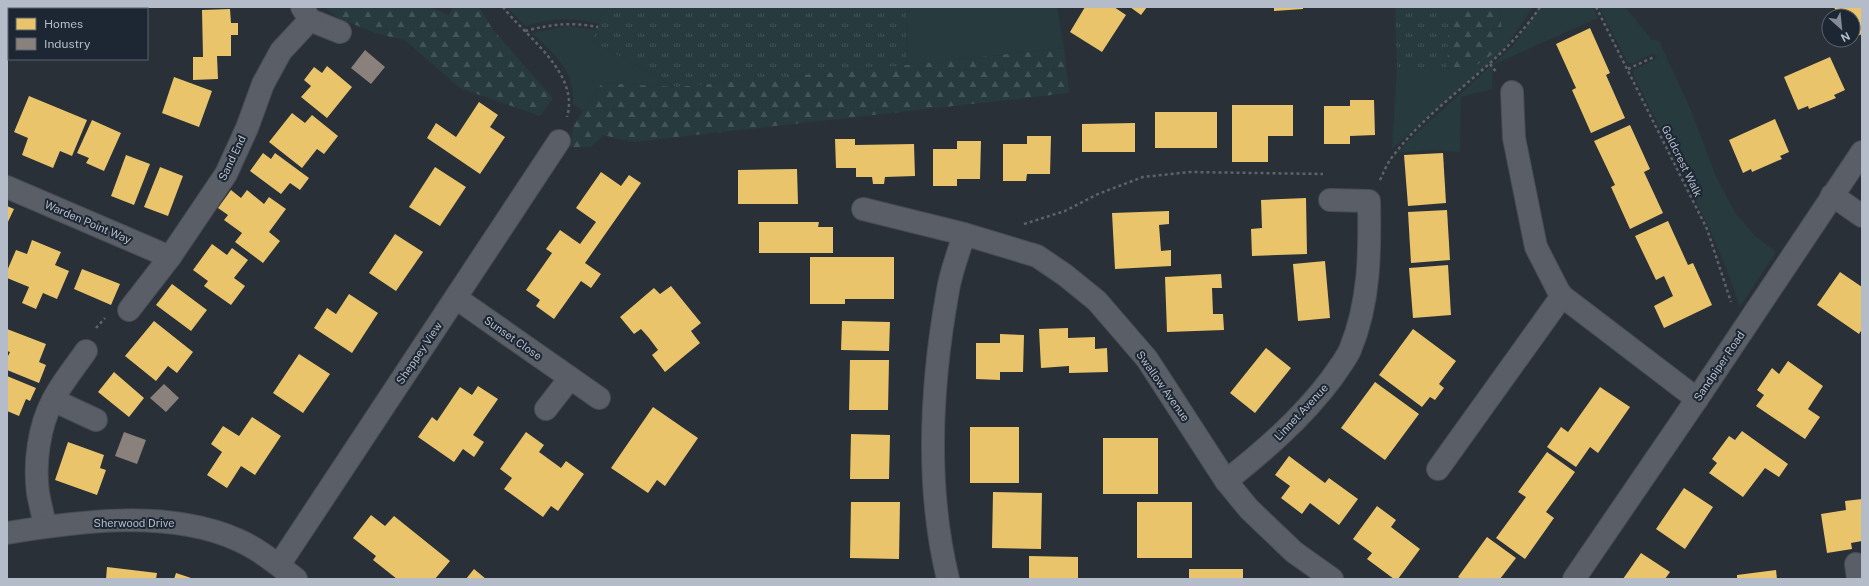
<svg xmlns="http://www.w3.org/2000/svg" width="1869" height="586" font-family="'Public Sans',sans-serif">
  <defs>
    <pattern id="forest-firs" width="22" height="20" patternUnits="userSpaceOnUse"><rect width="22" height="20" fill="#273a3e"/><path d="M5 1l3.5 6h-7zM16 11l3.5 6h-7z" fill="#445559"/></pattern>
    <pattern id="park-tufts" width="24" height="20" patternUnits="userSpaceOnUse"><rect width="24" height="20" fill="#273a3e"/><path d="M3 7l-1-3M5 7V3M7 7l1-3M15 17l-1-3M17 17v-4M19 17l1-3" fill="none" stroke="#445559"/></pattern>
  </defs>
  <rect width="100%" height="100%" fill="#2a3038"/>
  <!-- grass -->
  <g fill="#273a3e">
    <path d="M507,7H606L599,24C572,17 553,18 526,26Z"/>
    <polygon points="906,7 1057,7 1064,48 907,65"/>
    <polygon points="1499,7 1533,7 1511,40 1496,57 1392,149 1397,67 1447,67 1467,72 1502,31"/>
    <polygon points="1539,7 1593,7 1598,18 1493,65 1492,89 1461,97 1460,152 1430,150 1397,153 1409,140 1513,46"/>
    <polygon points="1599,7 1625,7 1651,39 1659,41 1690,108 1717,179 1736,214 1755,236 1776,252 1740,307 1727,270 1709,227 1633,74 1634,70 1657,58 1654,53 1633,63 1628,63"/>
    <path d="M568,26L597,30L592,41L676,87L602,83L583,111L573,104C575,71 554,53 532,33Z"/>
  </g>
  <!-- forest -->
  <g fill="url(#forest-firs)">
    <polygon points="325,7 429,7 449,15 453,7 479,7 493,30 553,98 540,116 460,88 405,40 378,34 338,18"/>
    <polygon points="1449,7 1499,7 1502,31 1493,54 1466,72 1447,67"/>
    <polygon points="1064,48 1069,93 633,142 603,135 591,147 570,147 574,124 602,83 676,87 907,65"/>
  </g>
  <!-- park -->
  <g fill="url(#park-tufts)">
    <polygon points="606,7 906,7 907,65 676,87 592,41"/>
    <polygon points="1395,7 1449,7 1447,67 1397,67"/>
  </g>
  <!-- homes -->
  <g fill="#e9c46a">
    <rect x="60" y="7" width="42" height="2"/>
    <polygon points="113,7 134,7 140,8 113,9"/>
    <polygon points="1085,7 1114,7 1126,15 1102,52 1070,32"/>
    <polygon points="1130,7 1147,7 1141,15"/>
    <polygon points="1274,7 1303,7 1303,9 1274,11"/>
    <polygon points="1834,7 1862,7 1862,34 1853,38 1853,16 1838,16"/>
    <polygon points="230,9 231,23 238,23 238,35 231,35 231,56 217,56 218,79 193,80 193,57 203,57 202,10"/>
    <polygon points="1590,28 1610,73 1606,75 1625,118 1591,133 1572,90 1576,88 1556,44"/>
    <polygon points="1830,57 1845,90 1834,95 1836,98 1809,109 1808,106 1798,110 1784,77"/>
    <polygon points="327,66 352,87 327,118 301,97 311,86 304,80 314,67 322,73"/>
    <polygon points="174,77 212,91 199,127 162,113"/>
    <polygon points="29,96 87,120 72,156 60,151 53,168 22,155 28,138 14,132"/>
    <polygon points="1350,100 1374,100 1375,135 1350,136 1350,144 1324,144 1324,106 1350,106"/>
    <polygon points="479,102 498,115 490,127 505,137 480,174 427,138 436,123 456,137"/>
    <polygon points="1232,105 1293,105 1293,136 1268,136 1268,162 1232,162"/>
    <rect x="1155" y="112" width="62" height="36"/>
    <polygon points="292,113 305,123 312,115 338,136 324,154 317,149 302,168 269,142"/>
    <polygon points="1775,119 1789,152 1780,156 1782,159 1752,172 1751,169 1743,173 1729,140"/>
    <polygon points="92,120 121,133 104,171 86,163 89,158 77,153"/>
    <polygon points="1135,123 1135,152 1082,152 1082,124"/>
    <polygon points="1630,125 1650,169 1644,172 1663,213 1630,229 1611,187 1615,185 1594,141"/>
    <polygon points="1027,136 1051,136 1050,174 1027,174 1026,181 1003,181 1003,144 1027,144"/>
    <polygon points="835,139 855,139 855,145 914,144 915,176 885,177 884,184 873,184 872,177 856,177 856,168 836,168"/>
    <polygon points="957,141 981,141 980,179 957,179 957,186 933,186 933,149 957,149"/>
    <polygon points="263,153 271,159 275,153 309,178 300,190 290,183 281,194 250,171"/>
    <polygon points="1443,153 1446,203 1408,206 1404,155"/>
    <polygon points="126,155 150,164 134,205 111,196"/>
    <polygon points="160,167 183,176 168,216 144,207"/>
    <polygon points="435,167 466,187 440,226 409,207"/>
    <polygon points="797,169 798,204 738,204 738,170"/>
    <polygon points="601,172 621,186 629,175 641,183 585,263 601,274 591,288 581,281 554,319 536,306 540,300 526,290 552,253 546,249 560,230 580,244 596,222 576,208"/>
    <polygon points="231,190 241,198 247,190 264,204 269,197 286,209 269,232 280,241 263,263 235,242 242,233 224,220 228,215 218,208"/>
    <polygon points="1306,198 1307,254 1252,256 1251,229 1262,228 1261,200"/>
    <polygon points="7,206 14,209 7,224"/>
    <polygon points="1447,210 1450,260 1411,263 1408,212"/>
    <polygon points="1169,211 1169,224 1159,225 1161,251 1171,250 1171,266 1115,269 1112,213"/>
    <polygon points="1668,221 1688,265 1693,263 1712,305 1664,328 1654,306 1673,296 1664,276 1656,280 1635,236"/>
    <polygon points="759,222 819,222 818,227 833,227 833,253 759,253"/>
    <polygon points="395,234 423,252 396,291 369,273"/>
    <polygon points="32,240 61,252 55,265 69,271 57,299 43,293 36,309 22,303 29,287 7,278 7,271 16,250 27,254"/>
    <polygon points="212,244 227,255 232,248 248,260 234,278 245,286 231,305 204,286 208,281 193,270"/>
    <polygon points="810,257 894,257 894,299 845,299 845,304 810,304"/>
    <polygon points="1325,261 1330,318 1298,321 1293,264"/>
    <polygon points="1448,265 1451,315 1413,318 1409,268"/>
    <polygon points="82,269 120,284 111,305 74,289"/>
    <polygon points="1840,272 1862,287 1862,329 1859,334 1817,305"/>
    <polygon points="1221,274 1222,288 1212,288 1213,314 1223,314 1224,330 1167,332 1165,277"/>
    <polygon points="172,284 207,310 191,331 156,305"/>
    <polygon points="671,286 701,323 691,331 700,343 665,372 652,355 658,350 649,338 641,329 634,334 620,317 654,288 660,294"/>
    <polygon points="349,294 378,313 352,353 314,328 327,308 336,314"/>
    <polygon points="154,321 193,352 177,373 168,366 156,381 125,356"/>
    <polygon points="842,321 890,322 889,351 841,350"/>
    <polygon points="1068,328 1068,338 1095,337 1095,349 1107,348 1108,372 1069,373 1069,366 1041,368 1039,329"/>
    <polygon points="7,329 46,344 39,362 46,365 39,383 7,370 7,358 10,352 7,351"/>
    <polygon points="1413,329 1456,361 1439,384 1444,388 1435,400 1430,397 1422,407 1379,375"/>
    <polygon points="1000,334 1024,335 1023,372 1000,372 1000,380 976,379 976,343 1000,343"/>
    <polygon points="1266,348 1291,368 1255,413 1230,393"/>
    <polygon points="299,354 330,374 303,413 273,393"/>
    <polygon points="850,360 889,360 888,410 849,410"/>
    <polygon points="1788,361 1823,386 1808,409 1820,417 1805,439 1756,406 1764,395 1757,390 1772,368 1779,374"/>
    <polygon points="114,372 144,398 129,417 98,392"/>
    <polygon points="7,376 36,388 30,401 26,399 19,416 7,411"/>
    <polygon points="1375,382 1419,414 1385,460 1341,428"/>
    <polygon points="478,386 498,399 473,435 484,442 474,457 463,449 454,462 418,437 432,417 437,421 460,387 472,395"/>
    <polygon points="1600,387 1630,407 1598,453 1590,447 1576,467 1547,447 1561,427 1568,432"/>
    <polygon points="653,407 698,438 665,486 657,480 648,493 611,468"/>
    <polygon points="252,417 281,436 255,475 241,466 227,488 207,475 222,452 211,444 223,426 239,436"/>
    <rect x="970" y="427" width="49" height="56"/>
    <polygon points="1742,431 1788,464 1779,477 1765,468 1743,497 1709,473 1717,463 1712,459 1729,436 1735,440"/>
    <polygon points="526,432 544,445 539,452 561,468 566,461 584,474 558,511 551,506 543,517 504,489 512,478 500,469"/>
    <polygon points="851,434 890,435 889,479 850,479"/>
    <rect x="1103" y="438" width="55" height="56"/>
    <polygon points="68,442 104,455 100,468 106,470 97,495 55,480"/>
    <polygon points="1547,452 1575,472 1546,512 1554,518 1525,559 1496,538 1526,497 1518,492"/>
    <polygon points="1289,456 1325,483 1329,478 1358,499 1339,525 1310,503 1302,514 1281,498 1290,486 1275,475"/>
    <polygon points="1684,488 1713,507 1685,549 1656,529"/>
    <polygon points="993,492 1042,493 1041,549 992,548"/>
    <polygon points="1862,499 1862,541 1851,543 1852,549 1827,553 1821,514 1846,510 1845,501"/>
    <polygon points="851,502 900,502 899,559 850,558"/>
    <rect x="1137" y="502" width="55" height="56"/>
    <polygon points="1377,506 1396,520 1391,527 1420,549 1398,579 1394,579 1367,559 1372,553 1353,539"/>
    <polygon points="371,515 385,526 394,516 450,561 435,579 397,579 373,560 376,556 353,538"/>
    <polygon points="1487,537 1516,558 1500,579 1461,579 1458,577"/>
    <polygon points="1641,553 1670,572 1665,579 1623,579"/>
    <polygon points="1029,556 1078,557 1078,579 1029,579"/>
    <polygon points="107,567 157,573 156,579 106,579"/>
    <polygon points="474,569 486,579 466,579"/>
    <rect x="1189" y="569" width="54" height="10"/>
    <polygon points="1776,570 1777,579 1737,579 1737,575"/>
    <polygon points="176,573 194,579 174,579"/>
  </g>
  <!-- industry -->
  <g fill="#8a817c">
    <polygon points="365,50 385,67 371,84 351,68"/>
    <polygon points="164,384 179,398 166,412 150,398"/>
    <polygon points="124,432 146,440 137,464 115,456"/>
  </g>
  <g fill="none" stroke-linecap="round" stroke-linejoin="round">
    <defs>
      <g id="minor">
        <polyline points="302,7 310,20 340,32"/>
        <polyline points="1512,92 1514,138 1536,247 1558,290 1562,296 1697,399"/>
        <polyline points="7,187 170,257"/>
        <polyline points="1832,195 1862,216"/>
        <polyline points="863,209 964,234 1037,256 1065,275 1097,301 1147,359 1226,481 1249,509 1294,552 1332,579"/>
        <polyline points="456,298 599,398"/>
        <polyline points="129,310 170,257 226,174 247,128 263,84 281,51 310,20"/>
        <polyline points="53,400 96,420"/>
        <polyline points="546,409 570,378"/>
        <polyline points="1438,469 1562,296"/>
        <path d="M1226,481C1265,450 1302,418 1332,378C1338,369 1346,359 1350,350C1370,302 1370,251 1369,201L1330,200"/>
        <path d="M45,526C43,515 40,504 38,493C34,463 39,426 53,400C62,382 75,367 86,351"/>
        <path d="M7,533C79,521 169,509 238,540C259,549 278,565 296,579"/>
        <polyline points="1856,564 1858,579"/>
        <polyline points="279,565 559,141"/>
        <path d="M948,579C925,485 931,384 948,290C951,271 959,252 964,234"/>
        <polyline points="1574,579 1697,399 1862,152"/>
      </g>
    </defs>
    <!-- minor casing -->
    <use href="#minor" stroke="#484c53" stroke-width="24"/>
    <!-- path -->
    <g stroke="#5d636a" stroke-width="2.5" stroke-dasharray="3 3" stroke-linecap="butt">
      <path d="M503,7C526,37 580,73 567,117"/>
      <polyline points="1596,7 1707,229 1731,302"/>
      <path d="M525,31C552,24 570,22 598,27"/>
      <polyline points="1490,64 1497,73"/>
      <polyline points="1628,69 1654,57"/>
      <path d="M1380,180C1384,172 1387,163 1393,156C1435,100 1500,67 1540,7"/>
      <polyline points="1024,224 1065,211 1098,194 1143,177 1190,172 1323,174"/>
      <polyline points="96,328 105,318"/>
    </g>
    <!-- minor -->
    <use href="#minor" stroke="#5a5e66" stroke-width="22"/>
  </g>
  <g text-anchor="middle" stroke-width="4" stroke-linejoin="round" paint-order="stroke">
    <!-- street labels -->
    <g font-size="11" fill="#b4bcc9" stroke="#1d2633">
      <text transform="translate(232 158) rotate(-64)" y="4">Sand End</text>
      <text transform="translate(1682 161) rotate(64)" y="4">Goldcrest Walk</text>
      <text transform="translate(88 222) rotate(23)" y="4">Warden Point Way</text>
      <text transform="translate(513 338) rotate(35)" y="4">Sunset Close</text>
      <text transform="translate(419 353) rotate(-56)" y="4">Sheppey View</text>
      <text transform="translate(1719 366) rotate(-56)" y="4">Sandpiper Road</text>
      <text transform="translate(1163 386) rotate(55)" y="4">Swallow Avenue</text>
      <text transform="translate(1301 412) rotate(-47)" y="4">Linnet Avenue</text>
      <text x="134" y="527">Sherwood Drive</text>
    </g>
  </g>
  <!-- border -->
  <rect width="1869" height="586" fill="none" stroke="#b4bcc9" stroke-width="16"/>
  <!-- legend -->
  <rect x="8" y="8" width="140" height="52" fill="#1d2633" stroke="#59626f"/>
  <rect x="16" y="18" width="20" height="12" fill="#e9c46a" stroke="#59626f"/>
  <text x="44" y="28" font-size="12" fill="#b4bcc9">Homes</text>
  <rect x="16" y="38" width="20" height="12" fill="#8a817c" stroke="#59626f"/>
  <text x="44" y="48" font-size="12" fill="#b4bcc9">Industry</text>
  <!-- north arrow -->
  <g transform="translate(1841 28) rotate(153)"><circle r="19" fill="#1d2633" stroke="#59626f"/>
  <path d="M0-3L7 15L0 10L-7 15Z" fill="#848b96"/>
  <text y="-6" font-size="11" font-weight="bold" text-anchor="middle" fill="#b4bcc9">N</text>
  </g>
</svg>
